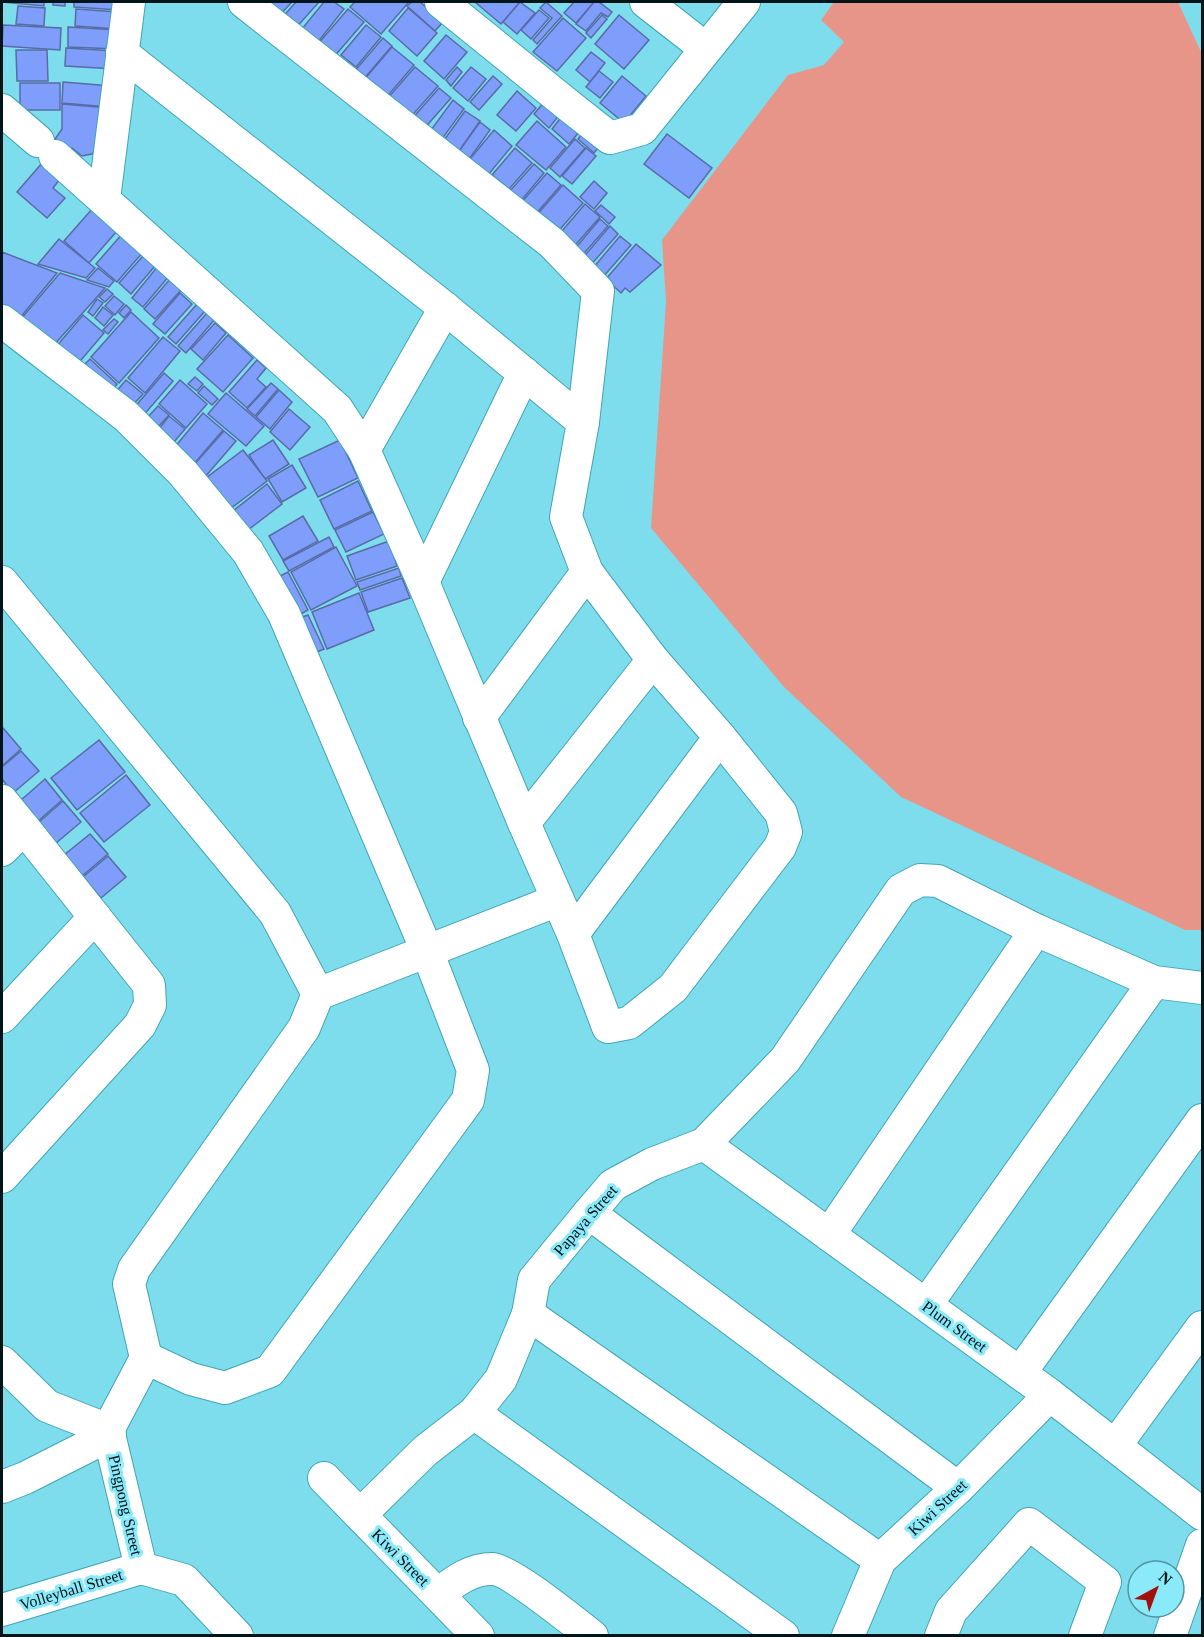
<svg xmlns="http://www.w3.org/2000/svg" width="1204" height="1637" font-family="'Times New Roman',serif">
  <rect width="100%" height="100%" fill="#7ddded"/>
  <!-- green -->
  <polygon fill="#e89589" points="834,2 1178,2 1202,54 1202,930 1185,930 901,797 784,687 651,528 666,302 662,240 788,75 824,65 844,42 821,20"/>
  <!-- building -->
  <g fill="#7f9efb" stroke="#586ba5" stroke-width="1.5">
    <polygon points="2,2 44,2 44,6"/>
    <polygon points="53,2 65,2 65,6 53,5"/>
    <polygon points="74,2 120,2 119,10 74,7"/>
    <polygon points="273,2 292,2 275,20 265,11"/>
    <polygon points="296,2 319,2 294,30 281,19"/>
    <polygon points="324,2 334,2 344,9 314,47 297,35"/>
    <polygon points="355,2 409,2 381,34 350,7"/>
    <polygon points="412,2 420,2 443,22 435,31 407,6"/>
    <polygon points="475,2 520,2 501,24"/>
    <polygon points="520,2 535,13 517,34 503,22"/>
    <polygon points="546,2 562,16 537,44 533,40 552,18 540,8"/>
    <polygon points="574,2 594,2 576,23 564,13"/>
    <polygon points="594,2 599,2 612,12 608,17 601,13 586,31 576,24"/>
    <polygon points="18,6 45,8 44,26 16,24"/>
    <polygon points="408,8 437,33 417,56 389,31"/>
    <polygon points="76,9 119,12 118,29 75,26"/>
    <polygon points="348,9 364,22 333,58 317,45"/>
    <polygon points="539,10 549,18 531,39 521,30"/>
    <polygon points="602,15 607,19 591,38 586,33"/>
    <polygon points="619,15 649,40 624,69 595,44"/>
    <polygon points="563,18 586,38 557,71 533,52"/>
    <polygon points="3,25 61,28 60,50 2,46"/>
    <polygon points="366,25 381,37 356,67 341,55"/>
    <polygon points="68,27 118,30 117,49 68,47"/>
    <polygon points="446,35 467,52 444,79 424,61"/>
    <polygon points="383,38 392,46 362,81 353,73"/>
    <polygon points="392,47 414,65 384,100 363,81"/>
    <polygon points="66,48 116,51 115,69 65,66"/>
    <polygon points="16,50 47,50 48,81 17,81"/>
    <polygon points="591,52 605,63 590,82 576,70"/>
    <polygon points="415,67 438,86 409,119 387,99"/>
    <polygon points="457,67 462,72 451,86 446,80"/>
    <polygon points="471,67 486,79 468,101 453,88"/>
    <polygon points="599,71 613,82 600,98 586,87"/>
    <polygon points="493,76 502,84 479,110 470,102"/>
    <polygon points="622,76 646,96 624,123 600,103"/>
    <polygon points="63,82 111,86 109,107 62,103"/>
    <rect x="20" y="83" width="40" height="27"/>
    <polygon points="439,88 451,98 423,130 411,120"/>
    <polygon points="517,91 536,108 516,131 497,115"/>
    <polygon points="453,100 464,109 439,143 428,134"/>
    <polygon points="545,101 560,114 549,128 534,114"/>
    <polygon points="62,104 109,108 97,149 92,154 82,156 72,148 70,151 55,139 62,129"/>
    <polygon points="465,111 480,121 457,154 442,143"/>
    <polygon points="562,116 580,131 569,144 552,129"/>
    <polygon points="537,121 566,147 546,170 516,145"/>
    <polygon points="480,122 490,130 467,162 457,154"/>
    <polygon points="586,129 602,143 594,153 578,139"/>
    <polygon points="494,130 512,146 488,175 470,159"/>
    <polygon points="667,134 712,168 689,198 644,164"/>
    <polygon points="575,139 585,148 560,177 550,168"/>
    <polygon points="515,148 532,163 509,189 492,175"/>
    <polygon points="586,148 596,156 572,184 562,176"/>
    <polygon points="42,163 60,179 53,188 65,198 47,218 17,192"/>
    <polygon points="534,164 544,173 520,202 509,192"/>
    <polygon points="547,173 561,185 534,216 520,204"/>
    <polygon points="594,181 607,193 594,209 580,197"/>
    <polygon points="563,185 583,203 555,235 535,217"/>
    <polygon points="585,204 600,217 570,251 556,238"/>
    <polygon points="601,205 615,217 609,224 595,211"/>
    <polygon points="92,209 117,231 89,263 64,241"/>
    <polygon points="600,219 608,226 579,259 572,252"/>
    <polygon points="610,226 618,234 589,267 581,260"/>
    <polygon points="123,233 144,251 117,282 96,264"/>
    <polygon points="620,236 631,245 603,277 593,268"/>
    <polygon points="59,239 95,268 86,278 38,264"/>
    <polygon points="636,244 661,265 630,292 625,288 621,293 606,279"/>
    <polygon points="2,252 57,273 19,319 2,305"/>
    <polygon points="143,256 155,266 131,294 119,283"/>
    <polygon points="158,266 169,276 143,307 132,298"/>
    <polygon points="98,268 114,281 109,287 87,280"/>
    <polygon points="60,273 105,288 53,346 20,320"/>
    <polygon points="171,278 183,288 155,319 144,309"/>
    <polygon points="107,289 113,294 105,302 99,297"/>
    <polygon points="180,293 192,304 165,334 153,324"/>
    <polygon points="114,296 124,304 115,315 105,306"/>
    <polygon points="97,299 103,303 93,316 88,312"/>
    <polygon points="197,304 205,311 176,344 168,337"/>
    <polygon points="126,305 131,310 124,318 119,313"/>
    <polygon points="103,307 113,315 104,326 95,318"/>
    <polygon points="131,312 159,338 119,383 91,357"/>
    <polygon points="207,313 215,319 186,353 178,346"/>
    <polygon points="83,315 104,333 76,366 55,348"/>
    <polygon points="114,319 118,322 108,334 103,330"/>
    <polygon points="215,323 226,333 203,360 191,349"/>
    <polygon points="228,335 253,358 223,392 197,369"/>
    <polygon points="163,337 180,351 145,393 128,378"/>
    <polygon points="90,359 117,384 111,392 82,367"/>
    <polygon points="257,360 266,368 257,379 266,387 247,408 229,392"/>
    <polygon points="164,373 173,381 142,417 133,409"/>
    <polygon points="195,377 203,384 197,391 188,384"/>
    <polygon points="126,380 143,394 131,407 115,393"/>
    <polygon points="180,380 207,404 186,428 159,404"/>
    <polygon points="271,383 278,389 255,416 247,409"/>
    <polygon points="204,386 218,399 212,405 198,393"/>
    <polygon points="279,390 292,402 270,429 256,417"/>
    <polygon points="226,393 264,426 246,446 208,414"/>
    <polygon points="158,406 169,415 159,426 148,417"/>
    <polygon points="289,409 310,427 290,450 270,432"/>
    <polygon points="203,413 223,430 193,465 174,448"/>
    <polygon points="169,416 185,429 174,442 159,429"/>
    <polygon points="224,431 236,441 205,477 192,467"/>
    <polygon points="273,440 289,464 265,479 249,455"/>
    <polygon points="340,440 358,478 318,497 299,459"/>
    <polygon points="243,450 267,481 230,509 206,478"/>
    <polygon points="292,465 306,488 282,502 268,479"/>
    <polygon points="358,481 372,511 334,529 320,500"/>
    <polygon points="267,484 282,504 248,530 233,511"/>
    <polygon points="373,512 384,534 346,552 335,530"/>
    <polygon points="303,516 318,541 283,560 269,536"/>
    <polygon points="329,537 334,547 289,571 283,561"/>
    <polygon points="389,541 397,566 356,580 347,556"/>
    <polygon points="336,547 357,586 311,610 291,572"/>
    <polygon points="399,568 401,576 360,590 357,582"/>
    <polygon points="288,572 308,610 296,617 276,578"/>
    <polygon points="402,578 410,598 368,612 361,592"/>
    <polygon points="359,593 374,630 327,649 312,612"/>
    <polygon points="308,615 324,649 312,654 297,619"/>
    <polygon points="3,728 21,749 2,766 2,730"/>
    <polygon points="99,740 125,772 77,810 51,778"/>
    <polygon points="21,751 39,771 13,793 2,779 2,767"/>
    <polygon points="126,775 150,805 104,842 80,813"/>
    <polygon points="45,779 62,800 37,822 20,801"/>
    <polygon points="63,801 81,822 55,844 38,823"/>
    <polygon points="90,834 108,854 82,876 64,855"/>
    <polygon points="108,856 126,877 101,898 83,877"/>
  </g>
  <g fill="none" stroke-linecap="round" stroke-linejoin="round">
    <defs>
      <g id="minor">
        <polyline points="441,2 573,109 610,138 642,129 744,2"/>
        <polyline points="646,2 705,48"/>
        <polyline points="122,53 445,308 583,422"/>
        <polyline points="2,110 38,141"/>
        <polyline points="55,156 337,409 364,450 423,582 524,823 573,934 608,1027 629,1023 673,988 780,847 786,832 781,813 720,737 653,660 587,572 566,517 583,422 598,291 552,243 244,2"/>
        <polyline points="104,199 129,2"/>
        <polyline points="2,321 126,416 183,473 248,552 284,614 427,951 473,1070 468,1100 270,1371 225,1388 191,1379 146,1358"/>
        <polyline points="364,450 445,308"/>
        <polyline points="2,582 275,913 318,994"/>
        <polyline points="423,582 524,373"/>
        <polyline points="479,718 587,572"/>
        <polyline points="2,801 24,828 2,850"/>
        <polyline points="524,823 653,660"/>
        <polyline points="573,934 720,737"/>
        <polyline points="2,1017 95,917"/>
        <polyline points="704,1144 1050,1395 1202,1514"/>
        <polyline points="2,1177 140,1025 150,1005 149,985 24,828"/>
        <polyline points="589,1213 958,1488"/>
        <polyline points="829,1235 1036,930"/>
        <polyline points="926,1305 1154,982"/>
        <polyline points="528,1314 880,1560"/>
        <polyline points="2,1362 47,1406 108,1430"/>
        <polyline points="1020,1373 1202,1120"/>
        <polyline points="474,1413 783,1636"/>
        <polyline points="108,1430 146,1358 129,1284 134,1269 304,1028 318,994 558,900"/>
        <polyline points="108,1430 141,1568 184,1580 237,1636"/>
        <polyline points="1115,1446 1202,1327"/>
        <polyline points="324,1478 478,1636"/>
        <polyline points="2,1487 25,1478 110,1435"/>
        <polyline points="360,1515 425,1451 474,1413 501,1379 528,1314 534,1280 589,1213 613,1185 652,1164 704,1144 785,1060 901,890 920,880 938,881 1036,930 1154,982 1202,988"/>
        <path d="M438,1594C454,1582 470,1569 492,1569C509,1569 575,1623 592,1636"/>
        <polyline points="2,1610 141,1568"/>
        <polyline points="848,1636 880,1560 958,1488 1050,1395"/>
        <polyline points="941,1636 951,1611 1029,1524 1105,1582 1085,1636"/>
        <polyline points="1170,1636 1202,1545"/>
      </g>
    </defs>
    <!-- minor casing -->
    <use href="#minor" stroke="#41a5b4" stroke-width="34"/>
    <!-- minor -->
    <use href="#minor" stroke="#fff" stroke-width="32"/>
  </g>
  <g text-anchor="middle" stroke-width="6" stroke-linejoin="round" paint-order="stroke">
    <!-- street labels -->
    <g font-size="16" fill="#011418" stroke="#8aeafa">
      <text transform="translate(585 1220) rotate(-49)" y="6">Papaya Street</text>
      <text transform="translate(955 1326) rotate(36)" y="6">Plum Street</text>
      <text transform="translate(126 1505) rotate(77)" y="6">Pingpong Street</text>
      <text transform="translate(937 1507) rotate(-43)" y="6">Kiwi Street</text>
      <text transform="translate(401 1557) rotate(45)" y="6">Kiwi Street</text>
      <text transform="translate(71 1589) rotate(-17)" y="6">Volleyball Street</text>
    </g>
  </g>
  <!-- border -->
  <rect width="1204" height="1637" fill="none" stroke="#011418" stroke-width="6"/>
  <!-- north arrow -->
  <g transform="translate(1156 1589) rotate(41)"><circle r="28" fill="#8aeafa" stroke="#5394a0" stroke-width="1.5"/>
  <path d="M0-4.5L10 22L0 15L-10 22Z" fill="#a40f0b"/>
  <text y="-9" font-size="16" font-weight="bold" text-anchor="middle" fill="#011418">N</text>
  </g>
</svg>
